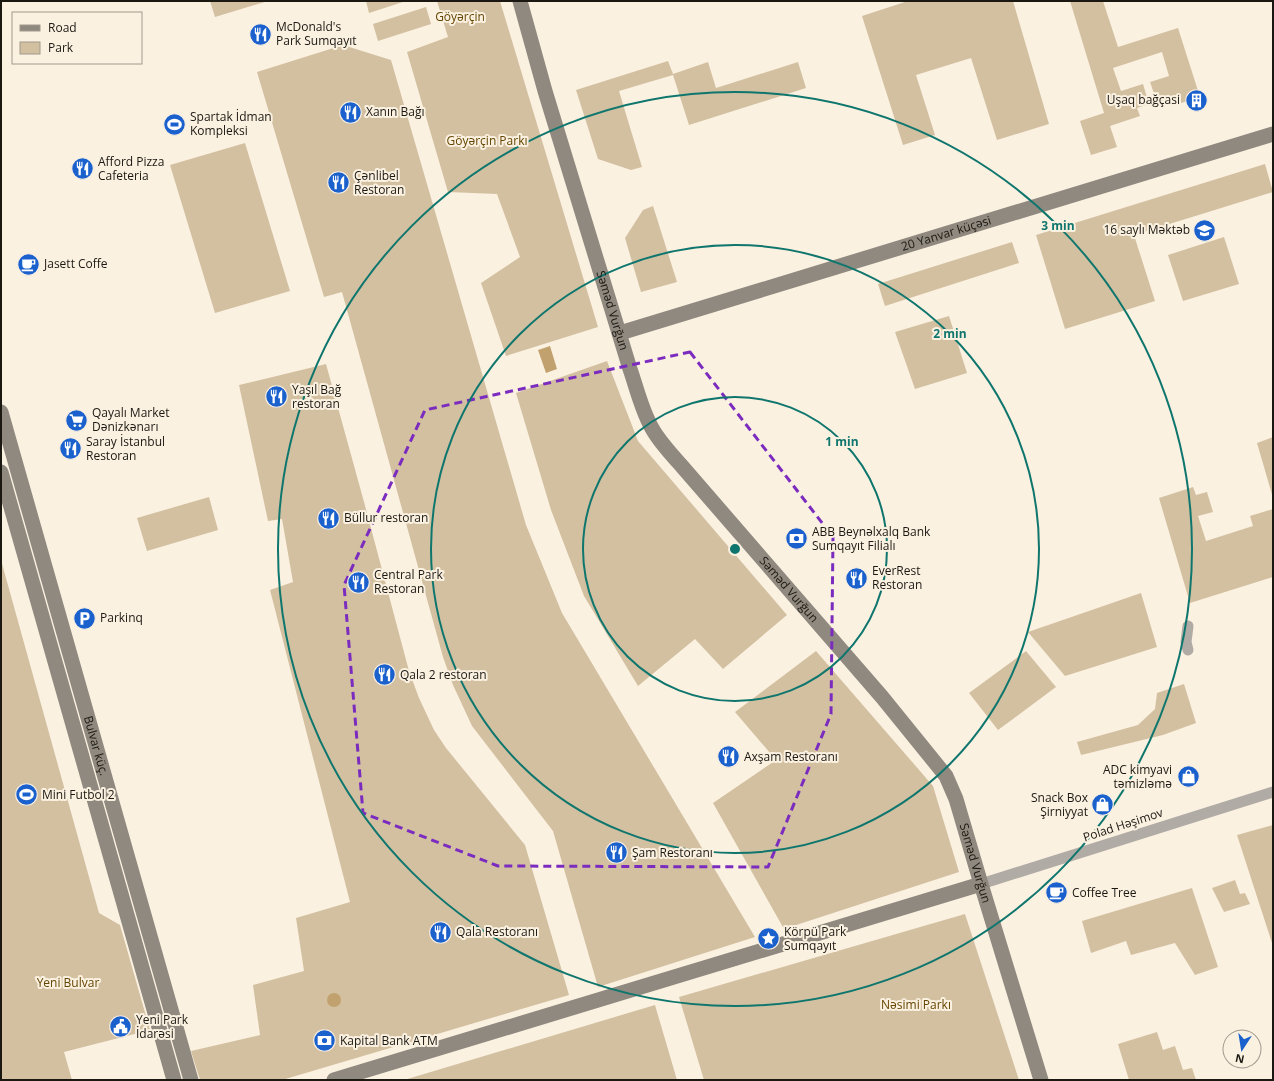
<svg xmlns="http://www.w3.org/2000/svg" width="1274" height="1081" font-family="'Open Sans',sans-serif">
  <rect width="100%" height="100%" fill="#fbf1e1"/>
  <!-- green -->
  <g fill="#d3c0a1">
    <polygon points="210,1 268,1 215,17"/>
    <polygon points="366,1 406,1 369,13"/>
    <polygon points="437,1 500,1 598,327 506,356 481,283 520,257 497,194 448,192 407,52 448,37"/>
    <polygon points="908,1 1013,1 1049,124 997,140 971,58 916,75 935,135 903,145 862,16"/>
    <polygon points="1070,1 1103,1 1118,47 1178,28 1200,97 1172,106 1170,98 1157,102 1150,82 1169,76 1162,52 1113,68 1121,91 1143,84 1149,104 1137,108 1140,116 1110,126 1117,147 1091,155 1080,121 1104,113"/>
    <polygon points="426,7 431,24 378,41 373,24"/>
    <polygon points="343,45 391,60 526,525 562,613 755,937 598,987 553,831 472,726 453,685 443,657 342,292 324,297 257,72"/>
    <polygon points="668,61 673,74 708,62 716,88 798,62 806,88 689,125 673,75 619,91 642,167 631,170 598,159 576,90"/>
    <polygon points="245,143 290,291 215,313 170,165"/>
    <polygon points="1265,164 1273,192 1134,235 1155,301 1065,329 1036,235"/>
    <polygon points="653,206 677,282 641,292 625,238 643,210"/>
    <polygon points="1224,237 1239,284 1183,301 1168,255"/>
    <polygon points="1012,242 1019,263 885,306 878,284"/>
    <polygon points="949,316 967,373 915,389 895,332"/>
    <polygon points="607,361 638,441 787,615 723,669 695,639 638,686 584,596 551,510 516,393"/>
    <polygon points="326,364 364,502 409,671 419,698 434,730 446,748 525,845 569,995 282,1080 200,1080 191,1051 260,1035 253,985 304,971 296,918 350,902 270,590 293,582 282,519 268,521 239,385"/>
    <polygon points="1273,437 1273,498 1257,443"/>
    <polygon points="1193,487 1196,495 1207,492 1213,512 1198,516 1206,541 1253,526 1250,516 1273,509 1273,577 1190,603 1159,498"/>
    <polygon points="209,497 218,530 147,551 137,518"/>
    <polygon points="1,560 99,913 120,925 150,1030 64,1052 72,1080 1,1080"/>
    <polygon points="1141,593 1157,647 1065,676 1028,632"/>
    <polygon points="816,651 933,786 959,872 784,929 713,803 776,760 735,712"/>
    <polygon points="1026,651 1056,687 998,730 969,693"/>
    <polygon points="1184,684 1196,723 1163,735 1081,755 1077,742 1138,725 1155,709 1157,693"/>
    <polygon points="1273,825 1273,840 1272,841 1273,844 1273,946 1237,835"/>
    <polygon points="1235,880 1240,894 1245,893 1250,904 1224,912 1212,888"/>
    <polygon points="1192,888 1218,967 1195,975 1175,943 1131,955 1126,941 1091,953 1082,921"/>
    <polygon points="965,914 1019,1080 704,1080 679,997"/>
    <polygon points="655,1005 677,1080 404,1080"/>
    <polygon points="1157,1032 1163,1050 1175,1046 1183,1070 1192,1068 1196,1080 1129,1080 1118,1044"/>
  </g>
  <!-- water -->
  <g fill="#c1a26f">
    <polygon points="550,346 557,369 546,373 538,350"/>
    <circle cx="334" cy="1000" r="7"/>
  </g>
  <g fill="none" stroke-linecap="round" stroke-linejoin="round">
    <!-- street -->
    <g stroke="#b0aca5" stroke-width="11">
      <polyline points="1188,650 1186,642 1188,626"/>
      <polyline points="981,884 1273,792"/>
    </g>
    <!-- secondary -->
    <g stroke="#90897f" stroke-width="15">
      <path id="s1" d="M520,1L545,91L630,369C637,389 642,412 653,430C660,442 670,453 680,464L882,697L946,776L956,799L981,884L1041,1080"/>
      <path id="s2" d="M620,333L1273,134"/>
      <path id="s3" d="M1,412L191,1080"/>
      <polyline points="1,472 174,1080"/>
      <polyline points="334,1080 981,884"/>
    </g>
  </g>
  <!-- marked area -->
  <path fill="none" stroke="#7b2cbf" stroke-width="3" stroke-dasharray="8 5" stroke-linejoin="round" d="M690,352L833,537L831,714L768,867L498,866L363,813L344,585L425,410Z"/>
  <!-- distance rings -->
  <g fill="none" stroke="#0f766e" stroke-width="2">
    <circle cx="735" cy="549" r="152"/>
    <circle cx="735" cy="549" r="304"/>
    <circle cx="735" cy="549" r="457"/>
  </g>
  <!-- icons -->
  <defs>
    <symbol id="restaurant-disc" viewBox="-11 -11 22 22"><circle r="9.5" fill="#1b61cd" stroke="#fbf1e1"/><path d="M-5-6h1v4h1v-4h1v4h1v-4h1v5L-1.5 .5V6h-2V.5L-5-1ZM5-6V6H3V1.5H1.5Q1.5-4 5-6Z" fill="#fff"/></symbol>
    <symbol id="building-disc" viewBox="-11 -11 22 22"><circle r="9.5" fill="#1b61cd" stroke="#fbf1e1"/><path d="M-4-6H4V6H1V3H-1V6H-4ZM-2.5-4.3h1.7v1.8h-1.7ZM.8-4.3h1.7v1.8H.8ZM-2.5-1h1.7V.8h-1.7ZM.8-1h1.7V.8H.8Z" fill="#fff"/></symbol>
    <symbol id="stadium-disc" viewBox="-11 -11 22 22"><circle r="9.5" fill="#1b61cd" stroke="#fbf1e1"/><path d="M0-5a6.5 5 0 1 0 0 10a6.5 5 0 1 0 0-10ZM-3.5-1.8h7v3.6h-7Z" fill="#fff"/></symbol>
    <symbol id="school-disc" viewBox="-11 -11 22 22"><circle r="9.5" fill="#1b61cd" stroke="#fbf1e1"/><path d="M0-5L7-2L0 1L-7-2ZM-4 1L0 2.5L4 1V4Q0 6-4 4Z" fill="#fff"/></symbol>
    <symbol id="cafe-disc" viewBox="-11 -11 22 22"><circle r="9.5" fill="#1b61cd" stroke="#fbf1e1"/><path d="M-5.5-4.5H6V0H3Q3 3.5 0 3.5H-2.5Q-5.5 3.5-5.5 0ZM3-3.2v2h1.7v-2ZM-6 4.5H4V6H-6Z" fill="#fff"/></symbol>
    <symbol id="supermarket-disc" viewBox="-11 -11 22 22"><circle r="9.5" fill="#1b61cd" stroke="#fbf1e1"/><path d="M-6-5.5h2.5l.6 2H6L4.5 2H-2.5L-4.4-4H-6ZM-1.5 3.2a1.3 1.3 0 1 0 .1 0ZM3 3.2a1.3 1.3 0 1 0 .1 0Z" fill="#fff"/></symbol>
    <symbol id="bank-disc" viewBox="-11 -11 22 22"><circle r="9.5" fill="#1b61cd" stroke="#fbf1e1"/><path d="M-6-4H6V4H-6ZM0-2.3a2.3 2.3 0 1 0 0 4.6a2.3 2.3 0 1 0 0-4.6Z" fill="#fff"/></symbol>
    <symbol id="parking-disc" viewBox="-11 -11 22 22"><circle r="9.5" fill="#1b61cd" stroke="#fbf1e1"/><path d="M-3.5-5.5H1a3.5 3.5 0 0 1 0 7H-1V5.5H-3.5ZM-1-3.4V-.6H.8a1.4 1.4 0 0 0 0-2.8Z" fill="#fff"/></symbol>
    <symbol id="shop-disc" viewBox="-11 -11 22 22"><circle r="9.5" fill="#1b61cd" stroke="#fbf1e1"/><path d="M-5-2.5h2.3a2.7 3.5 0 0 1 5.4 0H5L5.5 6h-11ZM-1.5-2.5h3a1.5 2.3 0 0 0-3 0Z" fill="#fff"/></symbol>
    <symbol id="sight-disc" viewBox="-11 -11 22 22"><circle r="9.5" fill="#1b61cd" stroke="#fbf1e1"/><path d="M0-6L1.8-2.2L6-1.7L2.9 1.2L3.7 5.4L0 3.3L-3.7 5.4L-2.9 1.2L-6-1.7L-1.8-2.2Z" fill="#fff"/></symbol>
    <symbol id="civic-disc" viewBox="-11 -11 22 22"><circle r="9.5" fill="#1b61cd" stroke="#fbf1e1"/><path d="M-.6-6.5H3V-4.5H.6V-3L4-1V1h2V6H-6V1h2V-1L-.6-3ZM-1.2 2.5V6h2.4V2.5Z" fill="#fff"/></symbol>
  </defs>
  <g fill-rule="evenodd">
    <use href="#restaurant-disc" x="248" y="22" width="25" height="25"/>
    <use href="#building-disc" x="1184" y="88" width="25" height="25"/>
    <use href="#restaurant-disc" x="338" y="100" width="25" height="25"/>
    <use href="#stadium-disc" x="162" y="112" width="25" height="25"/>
    <use href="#restaurant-disc" x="70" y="156" width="25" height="25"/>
    <use href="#restaurant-disc" x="326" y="170" width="25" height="25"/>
    <use href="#school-disc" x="1192" y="218" width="25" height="25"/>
    <use href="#cafe-disc" x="16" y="252" width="25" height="25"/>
    <use href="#restaurant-disc" x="264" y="384" width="25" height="25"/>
    <use href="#supermarket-disc" x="64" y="408" width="25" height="25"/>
    <use href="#restaurant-disc" x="58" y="436" width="25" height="25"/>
    <use href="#restaurant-disc" x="316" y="506" width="25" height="25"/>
    <use href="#bank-disc" x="784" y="526" width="25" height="25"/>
    <use href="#restaurant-disc" x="844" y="566" width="25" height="25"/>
    <use href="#restaurant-disc" x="346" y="570" width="25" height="25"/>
    <use href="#parking-disc" x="72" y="606" width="25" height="25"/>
    <use href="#restaurant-disc" x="372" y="662" width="25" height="25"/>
    <use href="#restaurant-disc" x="716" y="744" width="25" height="25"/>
    <use href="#shop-disc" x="1176" y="764" width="25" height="25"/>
    <use href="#stadium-disc" x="14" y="782" width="25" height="25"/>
    <use href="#shop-disc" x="1090" y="792" width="25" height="25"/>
    <use href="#restaurant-disc" x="604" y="840" width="25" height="25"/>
    <use href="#cafe-disc" x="1044" y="880" width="25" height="25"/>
    <use href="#restaurant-disc" x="428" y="920" width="25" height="25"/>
    <use href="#sight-disc" x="756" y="926" width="25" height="25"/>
    <use href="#civic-disc" x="108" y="1014" width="25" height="25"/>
    <use href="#bank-disc" x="312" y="1028" width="25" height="25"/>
  </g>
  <g text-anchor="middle" stroke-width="4" stroke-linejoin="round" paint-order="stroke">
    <!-- park labels -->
    <g font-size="12" fill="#644501" stroke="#fbf1e1">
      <text x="460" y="21">Göyərçin</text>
      <text x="487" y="145">Göyərçin Parkı</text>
      <text x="68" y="987">Yeni Bulvar</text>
      <text x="916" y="1009">Nəsimi Parkı</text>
    </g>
    <!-- poi labels -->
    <g font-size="12" fill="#1b1812" stroke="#fbf1e1" text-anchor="start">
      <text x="276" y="31">McDonald's<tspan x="276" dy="14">Park Sumqayıt</tspan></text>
      <text x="1180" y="104" text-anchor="end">Uşaq bağçasi</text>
      <text x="366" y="116">Xanın Bağı</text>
      <text x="190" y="121">Spartak İdman<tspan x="190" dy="14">Kompleksi</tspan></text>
      <text x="98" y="166">Afford Pizza<tspan x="98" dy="14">Cafeteria</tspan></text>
      <text x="354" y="180">Çənlibel<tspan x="354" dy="14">Restoran</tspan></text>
      <text x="1190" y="234" text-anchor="end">16 saylı Məktəb</text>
      <text x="44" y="268">Jasett Coffe</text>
      <text x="292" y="394">Yaşıl Bağ<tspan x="292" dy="14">restoran</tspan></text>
      <text x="92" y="417">Qayalı Market<tspan x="92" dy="14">Dənizkənarı</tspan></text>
      <text x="86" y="446">Saray İstanbul<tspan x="86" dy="14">Restoran</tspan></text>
      <text x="344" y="522">Büllur restoran</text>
      <text x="812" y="536">ABB Beynəlxalq Bank<tspan x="812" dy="14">Sumqayıt Filialı</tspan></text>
      <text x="872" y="575">EverRest<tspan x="872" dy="14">Restoran</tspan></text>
      <text x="374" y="579">Central Park<tspan x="374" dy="14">Restoran</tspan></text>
      <text x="100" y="622">Parkinq</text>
      <text x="400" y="679">Qala 2 restoran</text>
      <text x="744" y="761">Axşam Restoranı</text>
      <text x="1172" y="774" text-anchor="end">ADC kimyavi<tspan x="1172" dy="14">təmizləmə</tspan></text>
      <text x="42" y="799">Mini Futbol 2</text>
      <text x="1088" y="802" text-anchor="end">Snack Box<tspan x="1088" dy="14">Şirniyyat</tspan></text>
      <text x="632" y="857">Şam Restoranı</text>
      <text x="1072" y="897">Coffee Tree</text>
      <text x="456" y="936">Qala Restoranı</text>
      <text x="784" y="936">Körpü Park<tspan x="784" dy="14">Sumqayıt</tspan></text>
      <text x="136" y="1024">Yeni Park<tspan x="136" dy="14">İdarəsi</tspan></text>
      <text x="340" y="1045">Kapital Bank ATM</text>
    </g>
    <!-- street labels -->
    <g font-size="12" fill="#1b1812" stroke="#fbf1e1">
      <text dy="4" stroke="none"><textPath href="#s2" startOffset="341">20 Yanvar küçəsi</textPath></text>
      <text dy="4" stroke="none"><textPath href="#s1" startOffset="323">Səməd Vurğun</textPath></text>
      <text dy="4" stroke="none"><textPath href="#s1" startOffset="659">Səməd Vurğun</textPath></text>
      <text dy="4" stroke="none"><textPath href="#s3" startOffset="347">Bulvar küç.</textPath></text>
      <text transform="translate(1123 825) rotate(-18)" y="4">Polad Həşimov</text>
      <text dy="4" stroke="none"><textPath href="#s1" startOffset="995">Səməd Vurğun</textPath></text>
    </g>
  </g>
  <circle cx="735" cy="549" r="6" fill="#0f766e" stroke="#fbf1e1" stroke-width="2"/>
  <g font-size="12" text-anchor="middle" font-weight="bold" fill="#0f766e" stroke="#fbf1e1" stroke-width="4" stroke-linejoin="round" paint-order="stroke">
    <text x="1058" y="230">3 min</text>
    <text x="950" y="338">2 min</text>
    <text x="842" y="446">1 min</text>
  </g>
  <!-- border -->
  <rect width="1274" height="1081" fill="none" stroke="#1b1812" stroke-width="4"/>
  <!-- legend -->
  <rect x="12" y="12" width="130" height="52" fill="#fbf1e1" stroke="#a19a8e"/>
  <rect x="20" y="25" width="20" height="6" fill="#90897f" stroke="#a19a8e"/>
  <text x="48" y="32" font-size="12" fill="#1b1812">Road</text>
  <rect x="20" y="42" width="20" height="12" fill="#d3c0a1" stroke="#a19a8e"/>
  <text x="48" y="52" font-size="12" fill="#1b1812">Park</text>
  <!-- north arrow -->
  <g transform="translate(1242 1049) rotate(192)"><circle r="19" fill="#fbf1e1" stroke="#a19a8e"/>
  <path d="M0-3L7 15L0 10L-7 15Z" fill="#1b61cd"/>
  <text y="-6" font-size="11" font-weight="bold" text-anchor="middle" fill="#1b1812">N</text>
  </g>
</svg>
